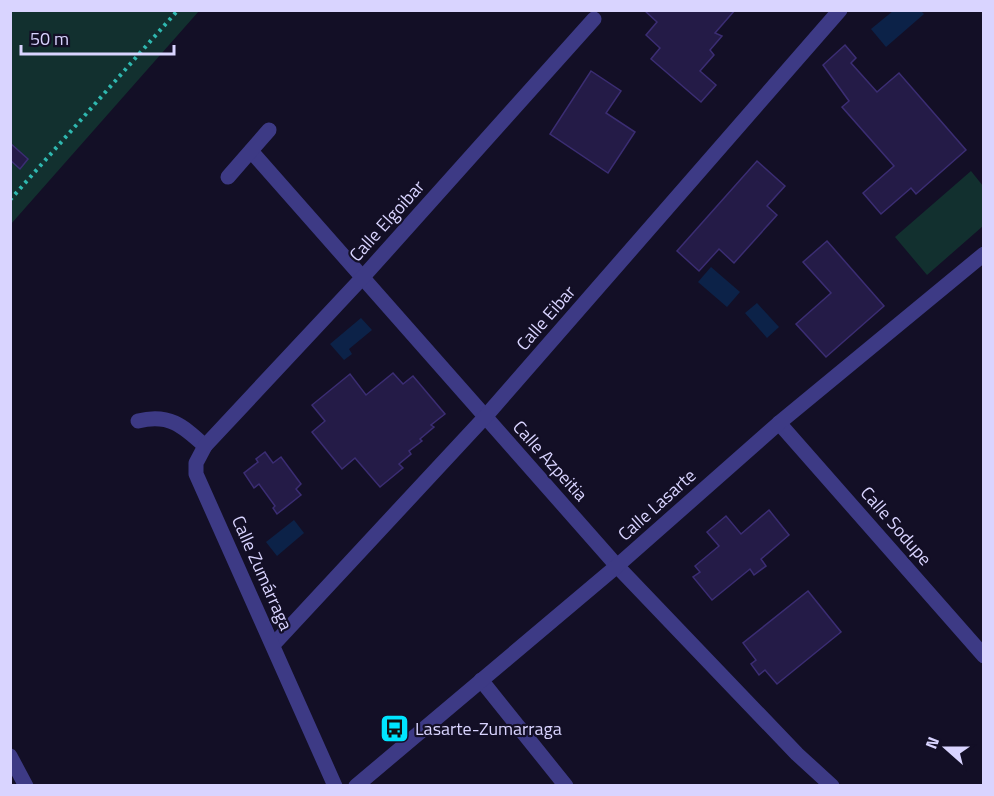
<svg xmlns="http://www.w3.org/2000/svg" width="994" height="796" font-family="'Titillium Web',sans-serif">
  <rect width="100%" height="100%" fill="#130f26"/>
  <!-- green -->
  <g fill="#12302f">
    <polygon points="11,11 199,11 11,224"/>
    <polygon points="971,171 983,186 983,226 927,275 895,237"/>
  </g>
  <!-- water -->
  <g fill="#0c2248">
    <polygon points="893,11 921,11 924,14 886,47 871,29"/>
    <polygon points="711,267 740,292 727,307 698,282"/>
    <polygon points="757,303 779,327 767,338 745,313"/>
    <polygon points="361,318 372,330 349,349 352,354 344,360 330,344"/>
    <polygon points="294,520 304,533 277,556 266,542"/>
  </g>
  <!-- building -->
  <g fill="#241b47" stroke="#3b2d73" stroke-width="1.5">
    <polygon points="644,10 735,10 715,33 722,36 710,50 714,55 700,71 716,85 701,102 651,59 660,48 646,35 657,22"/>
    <polygon points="845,45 856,58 851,63 877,92 899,73 966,150 916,194 911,188 881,214 863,193 894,166 842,107 849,101 823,65"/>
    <polygon points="591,71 621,91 606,113 635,132 608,173 550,134"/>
    <polygon points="10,143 28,159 20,169 10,160"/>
    <polygon points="757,161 785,186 767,206 777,215 734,263 719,249 699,271 677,251"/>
    <polygon points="827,241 884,306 826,357 796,324 831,293 803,262"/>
    <polygon points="393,373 403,384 413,376 445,414 431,425 434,427 420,439 422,441 409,451 411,454 399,464 403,468 380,487 355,458 342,469 312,432 325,421 312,405 350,374 366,395"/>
    <polygon points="265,452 273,463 281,457 301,484 296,489 301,495 277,514 273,508 275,506 259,484 254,488 244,473 258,462 256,459"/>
    <polygon points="769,510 789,535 761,559 766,566 754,575 750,569 712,600 693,577 700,572 695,566 719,546 707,532 726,516 741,534"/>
    <polygon points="808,591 841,632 777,684 765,670 759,675 751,664 756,660 743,643"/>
  </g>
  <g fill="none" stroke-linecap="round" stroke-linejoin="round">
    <!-- path -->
    <polyline stroke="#2fb8b0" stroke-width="4" stroke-dasharray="3 4.5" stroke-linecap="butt" points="10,200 178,10"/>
    <!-- minor -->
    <g stroke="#3d3a85" stroke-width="15">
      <polyline points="251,151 617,566 797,754 832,786"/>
      <polyline points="228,177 269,130"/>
      <path d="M138,421C169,413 183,426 205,446"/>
      <polyline points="779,423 984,656"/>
      <polyline points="273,645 485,417 840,10"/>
      <polyline points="481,680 566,786"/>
      <polyline points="10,756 26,786"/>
      <polyline points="335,786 196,474 196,463 205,446 363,277 594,19"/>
      <polyline points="356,786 617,566 779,423 984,254"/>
    </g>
  </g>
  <!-- icons -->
  <defs>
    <symbol id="bus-square" viewBox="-11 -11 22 22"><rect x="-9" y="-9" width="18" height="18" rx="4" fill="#00e5ff" stroke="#130f26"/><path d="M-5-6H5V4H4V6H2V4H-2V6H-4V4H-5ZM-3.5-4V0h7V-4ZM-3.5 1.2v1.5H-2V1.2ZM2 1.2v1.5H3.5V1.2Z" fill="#111"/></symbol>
  </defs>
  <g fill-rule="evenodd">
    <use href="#bus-square" x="378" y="712" width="33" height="33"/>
  </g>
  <g text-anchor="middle" stroke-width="4.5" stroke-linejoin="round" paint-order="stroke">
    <!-- street labels -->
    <g font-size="18" fill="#d9d4ff" stroke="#130f26">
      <text transform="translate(387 221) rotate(-48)" y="6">Calle Elgoibar</text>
      <text transform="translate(546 318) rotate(-49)" y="6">Calle Eibar</text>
      <text transform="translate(550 461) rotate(48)" y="6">Calle Azpeitia</text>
      <text transform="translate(657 505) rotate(-42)" y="6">Calle Lasarte</text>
      <text transform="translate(896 526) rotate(49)" y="6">Calle Sodupe</text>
      <text transform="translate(262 573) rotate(66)" y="6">Calle Zumárraga</text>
    </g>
    <!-- poi labels -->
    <g font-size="18" fill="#d9d4ff" stroke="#130f26" text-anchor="start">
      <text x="415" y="735">Lasarte-Zumarraga</text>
    </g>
  </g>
  <!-- border -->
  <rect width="994" height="796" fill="none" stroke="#d9d4ff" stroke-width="24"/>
  <!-- north arrow -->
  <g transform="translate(946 748) rotate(291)" stroke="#130f26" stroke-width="4.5" paint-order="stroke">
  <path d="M0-4.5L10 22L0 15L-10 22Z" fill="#d9d4ff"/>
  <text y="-9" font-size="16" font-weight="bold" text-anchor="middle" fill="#d9d4ff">N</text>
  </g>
  <!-- scale -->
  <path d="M21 45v9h153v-9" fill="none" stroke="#d9d4ff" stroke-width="3"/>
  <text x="30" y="45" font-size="18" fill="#d9d4ff" stroke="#130f26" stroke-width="4.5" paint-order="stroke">50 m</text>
</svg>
